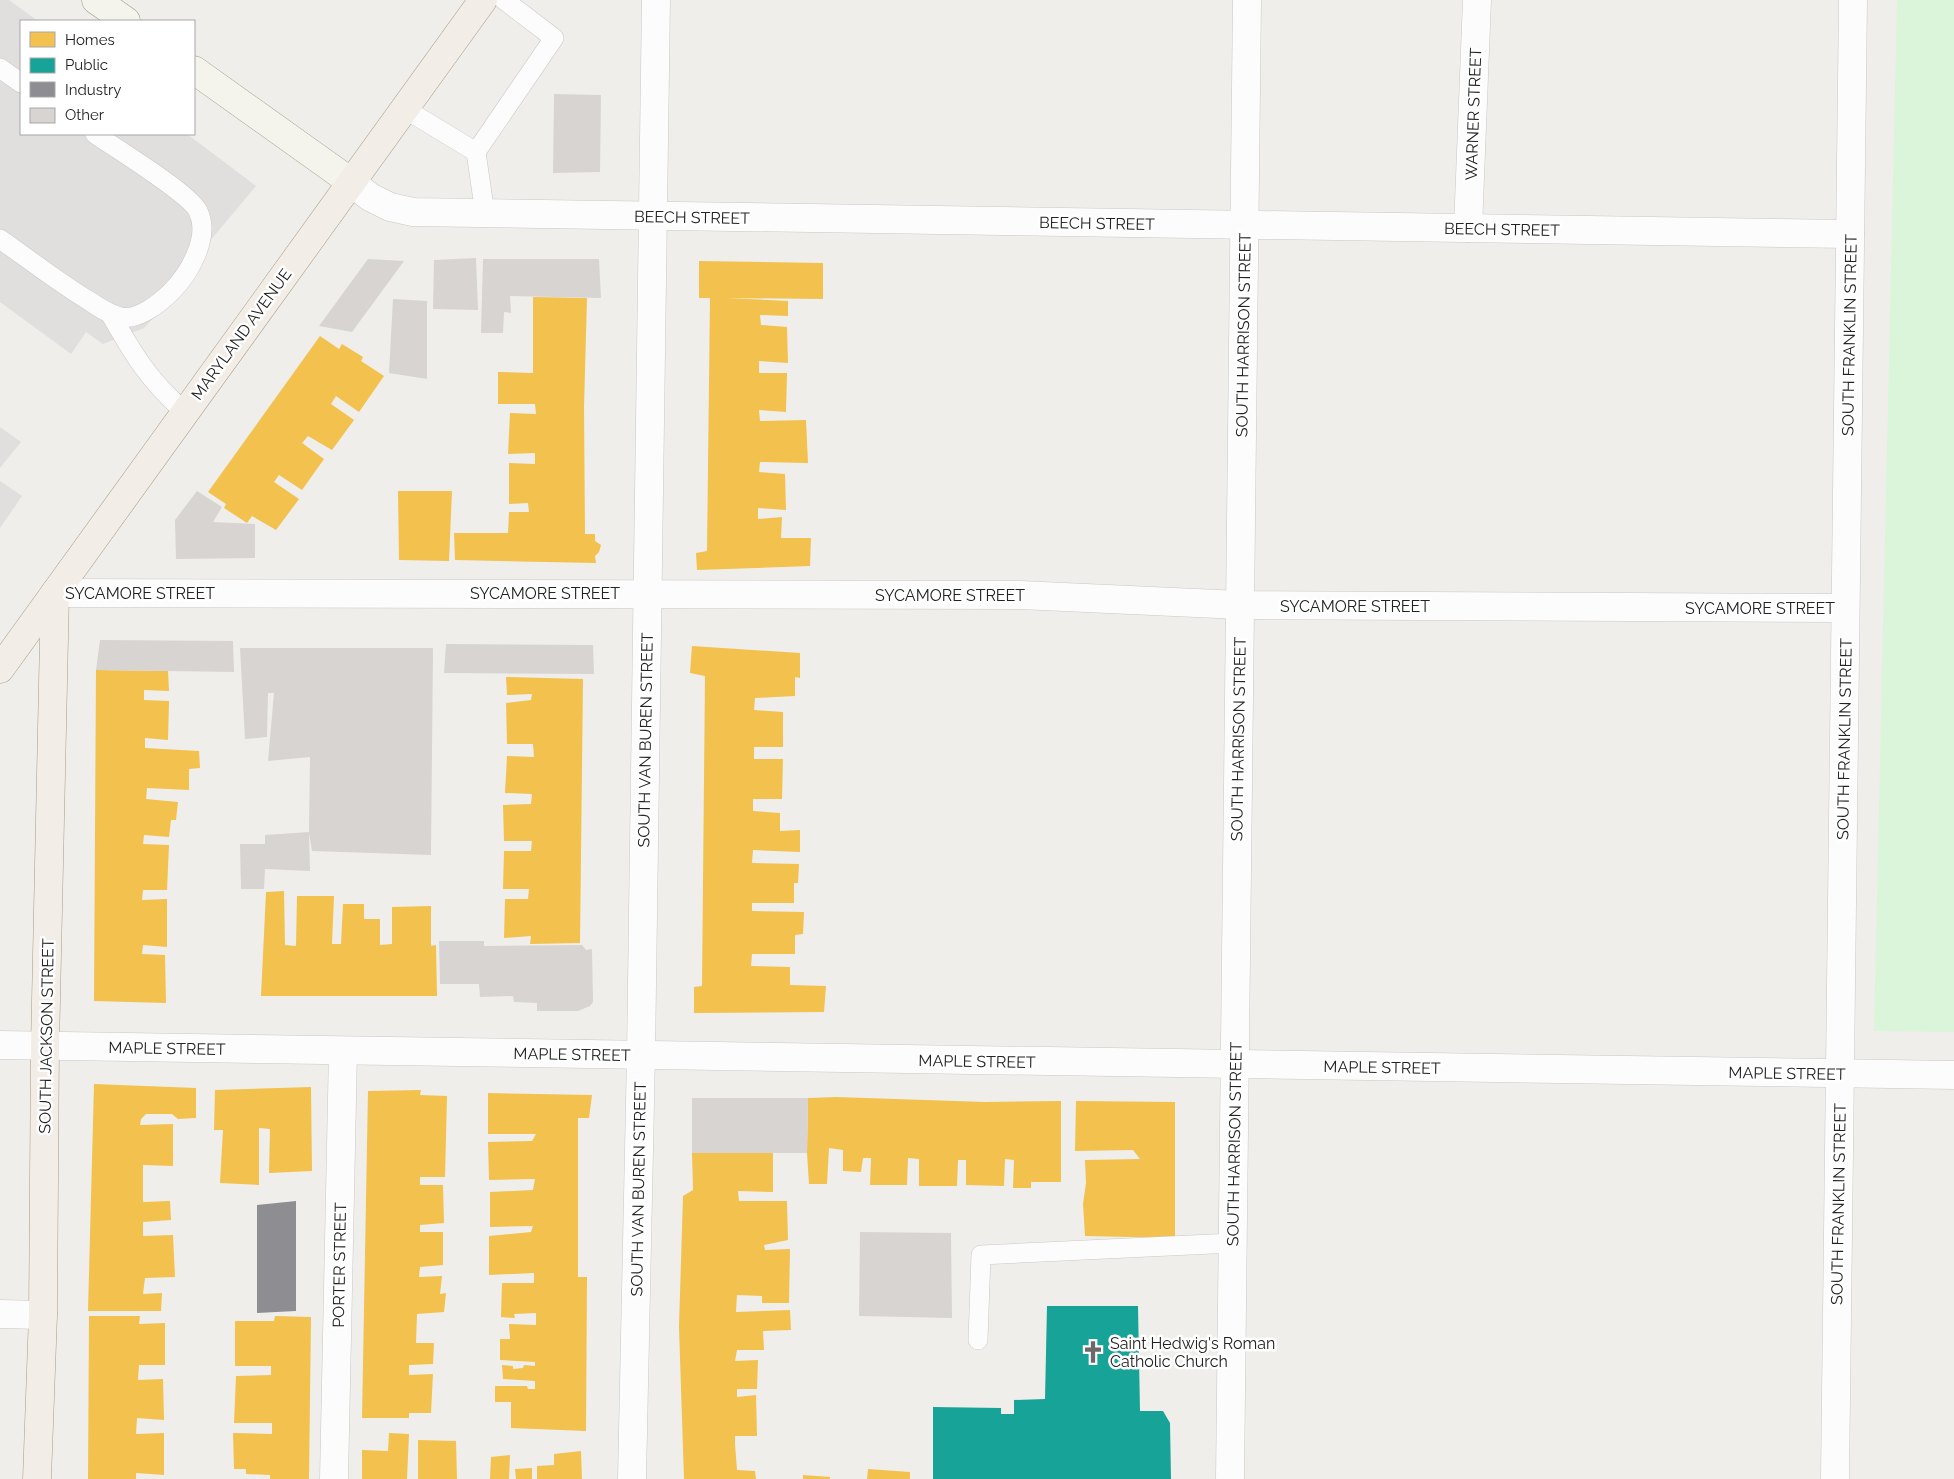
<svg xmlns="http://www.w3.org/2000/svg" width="1954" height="1479" font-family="Raleway,sans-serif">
  <rect width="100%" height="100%" fill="#f0eeeb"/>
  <!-- park -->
  <polygon fill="#daf5da" points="1897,0 1954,0 1954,1032 1874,1031"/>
  <!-- parking -->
  <g fill="#e0dfde">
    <polygon points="0,0 9,0 38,21 21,21 21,134 187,134 256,186 204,248 186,283 144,328 103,344 86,332 71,354 0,302"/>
    <polygon points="0,427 21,442 0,468"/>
    <polygon points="0,481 22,496 0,528"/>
  </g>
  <!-- homes -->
  <g fill="#f2c14e">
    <polygon points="699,261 823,263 823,299 726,298 788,301 788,316 760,315 761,325 787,327 788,363 759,361 759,373 787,373 786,412 759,410 760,421 806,420 808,463 760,462 759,472 785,474 786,510 758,508 758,519 782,517 781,538 811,538 810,566 697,570 696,553 707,551 710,298 699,298"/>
    <polygon points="533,297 587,298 584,407 585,534 595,534 595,541 601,545 599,552 595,556 596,563 455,560 454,533 508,533 509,512 529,512 528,503 509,504 509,463 535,464 535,453 508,454 510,413 536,414 535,404 498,404 498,372 533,373"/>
    <polygon points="320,336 339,349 342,344 363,357 361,361 384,376 359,412 336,396 331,404 354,420 332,450 308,436 302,443 324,459 302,490 279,475 274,482 299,499 276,530 252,516 247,523 224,508 226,504 208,492"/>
    <polygon points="398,491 452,491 449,561 399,560"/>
    <polygon points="692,646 800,653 800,678 795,677 795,696 755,698 754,710 783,712 783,747 754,747 754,759 783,759 782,799 753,799 753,811 780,813 780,831 800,830 800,852 753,850 752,863 799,864 798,883 794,883 794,903 752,903 752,911 804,912 803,934 795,935 795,954 752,954 751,966 790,967 790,985 826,986 824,1012 694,1013 694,987 702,986 705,676 690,673"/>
    <polygon points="96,670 168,671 169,691 144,690 144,700 169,701 168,740 145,738 145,748 199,751 200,768 189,769 189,790 147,788 146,799 178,802 176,820 171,820 169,837 144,835 143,844 169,845 167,890 143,890 142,900 167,899 167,947 143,945 142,954 165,955 166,1003 94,1001"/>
    <polygon points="506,677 583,679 580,943 530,944 531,936 504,938 505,899 528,899 529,889 503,889 504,851 531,851 532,841 504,841 503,805 531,804 532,794 505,793 507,756 534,757 533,744 507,744 506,703 531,700 532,694 507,695"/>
    <polygon points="284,891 285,945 296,946 297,896 334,896 332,944 341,944 343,904 364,904 364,919 380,919 380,945 392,944 392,907 431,906 431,946 436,945 437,996 261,996 266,892"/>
    <polygon points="94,1084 196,1088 196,1118 178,1119 172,1114 146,1114 141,1119 140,1125 173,1124 173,1166 143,1165 143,1202 170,1201 171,1220 143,1222 143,1236 173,1235 175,1277 145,1278 143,1294 162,1293 161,1311 88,1311"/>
    <polygon points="311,1087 312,1171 269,1173 270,1129 259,1128 259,1185 220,1183 223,1130 214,1130 215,1090"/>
    <polygon points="421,1090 420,1095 447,1096 445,1177 420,1177 420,1185 443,1185 444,1223 420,1225 420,1232 443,1232 443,1265 420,1267 419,1277 442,1276 440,1294 446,1293 444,1312 417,1314 416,1343 434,1343 433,1364 409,1365 409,1375 433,1374 431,1413 409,1413 409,1418 362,1418 368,1091"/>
    <polygon points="488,1093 592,1095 589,1118 578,1118 578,1277 587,1277 586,1431 511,1428 511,1402 495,1402 495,1386 527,1386 528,1389 535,1389 535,1381 503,1379 502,1365 513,1366 513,1369 523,1368 524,1365 535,1366 535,1362 500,1360 500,1339 510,1339 509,1324 536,1325 536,1313 514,1314 515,1318 501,1317 502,1283 534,1283 534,1273 489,1275 489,1236 531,1232 533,1226 490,1227 490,1192 533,1190 535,1179 489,1180 488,1142 532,1141 536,1134 488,1134"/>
    <polygon points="836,1097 985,1102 1061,1101 1061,1182 1031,1182 1031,1188 1013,1188 1014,1160 1005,1159 1004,1186 966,1185 966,1160 958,1160 957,1186 919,1186 919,1159 908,1158 907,1185 870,1185 871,1158 863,1158 861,1172 843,1171 843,1150 829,1148 827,1184 809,1184 807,1153 808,1098"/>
    <polygon points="1076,1101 1175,1102 1175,1238 1085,1236 1083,1204 1086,1183 1085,1160 1140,1159 1133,1150 1075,1151"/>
    <polygon points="692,1153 773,1153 773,1192 738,1191 739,1201 787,1201 788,1240 764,1245 765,1250 790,1249 789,1303 762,1303 762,1296 737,1295 736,1312 790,1310 791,1330 763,1331 764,1350 737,1350 735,1361 758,1360 757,1389 737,1389 737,1397 756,1395 757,1436 735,1436 735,1444 737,1470 755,1471 756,1479 684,1479 679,1327 683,1196 693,1190"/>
    <polygon points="89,1316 140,1316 139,1324 165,1323 165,1365 139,1365 138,1380 163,1379 164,1420 137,1418 136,1434 164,1433 164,1475 136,1473 136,1479 88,1479"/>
    <polygon points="275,1316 311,1317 309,1479 270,1479 270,1475 246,1474 246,1469 234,1469 233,1433 272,1434 272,1423 234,1423 236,1376 271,1375 271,1366 235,1366 235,1321 274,1321"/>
    <polygon points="389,1433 409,1434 407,1479 362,1479 362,1450 388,1451"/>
    <polygon points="418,1440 456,1441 457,1479 418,1479"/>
    <polygon points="581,1451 582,1479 537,1479 537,1466 554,1465 554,1454"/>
    <polygon points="510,1455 509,1479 490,1479 491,1457"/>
    <polygon points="532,1468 532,1479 516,1479 515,1469"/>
    <polygon points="868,1469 910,1472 910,1479 867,1479"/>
    <polygon points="803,1475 830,1477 830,1479 803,1479"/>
  </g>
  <!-- public -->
  <polygon fill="#17a398" points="1047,1306 1138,1306 1140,1411 1163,1411 1170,1423 1171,1479 933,1479 933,1407 1001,1408 1001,1414 1014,1414 1014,1400 1045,1399"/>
  <!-- industry -->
  <polygon fill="#8d8d92" points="296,1201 296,1311 257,1313 257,1205"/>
  <!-- building -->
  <g fill="#d7d4d2">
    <polygon points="554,94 601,95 600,172 553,173"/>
    <polygon points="476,258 478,310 433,309 434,260"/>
    <polygon points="368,259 404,261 352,332 319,326"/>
    <polygon points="483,259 599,259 601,298 510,296 511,313 504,312 503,333 481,333"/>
    <polygon points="393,299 427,301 427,379 389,373"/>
    <polygon points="197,491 222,507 213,522 255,524 255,558 176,559 175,520"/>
    <polygon points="100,640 233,641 234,672 96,670"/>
    <polygon points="446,644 593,645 594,674 444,673"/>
    <polygon points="240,648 433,648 431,855 312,851 309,833 310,871 265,869 264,889 241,889 240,844 265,844 265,835 309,832 310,757 268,761 274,693 268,693 267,737 245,739"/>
    <polygon points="439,941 484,941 484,946 582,945 586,950 592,949 593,1002 590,1006 578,1011 537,1011 537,1003 514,1002 513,996 480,997 479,984 440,984"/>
    <polygon points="692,1098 808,1098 807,1153 692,1153"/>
    <polygon points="860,1232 951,1233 952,1318 859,1316"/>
  </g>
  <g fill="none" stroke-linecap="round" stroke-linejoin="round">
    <defs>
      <g id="lane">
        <polyline points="0,68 21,83"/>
        <polyline points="405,109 476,152 554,38 504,0"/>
        <polyline points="476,152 485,214"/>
        <path d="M0,239C30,260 59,283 91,302C100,308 110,315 121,317C137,321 160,303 171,292C189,274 211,237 198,211C189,193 115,148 95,134"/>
        <path d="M111,315C133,354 150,382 185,412"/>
        <polyline points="978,1340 981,1255 1233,1243"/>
      </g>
      <g id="street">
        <polyline points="351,182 370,197 390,207 413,212 1850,234"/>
        <polyline points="1468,228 1477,0"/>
        <polyline points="55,593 1020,595 1240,605 1845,608"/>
        <polyline points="0,1045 1954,1075"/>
        <polyline points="0,1314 43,1315"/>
        <polyline points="334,1479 343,1051"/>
        <polyline points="632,1479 641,1055 656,0"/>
        <polyline points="1230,1479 1247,0"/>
        <polyline points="1835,1479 1853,0"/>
      </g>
      <g id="secondary">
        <polyline points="96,0 126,21"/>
        <polyline points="194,70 351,182"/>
      </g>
      <g id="primary">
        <polyline points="0,669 483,0"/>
        <polyline points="37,1479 43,1315 45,1046 55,593"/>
      </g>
    </defs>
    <!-- lane casing -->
    <use href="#lane" stroke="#c9c8c7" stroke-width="20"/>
    <!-- street casing -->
    <use href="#street" stroke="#c9c8c7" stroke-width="29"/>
    <!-- secondary casing -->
    <use href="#secondary" stroke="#999a82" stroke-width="29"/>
    <!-- primary casing -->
    <use href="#primary" stroke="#a79c86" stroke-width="29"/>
    <!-- lane -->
    <use href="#lane" stroke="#fdfcfc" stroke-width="19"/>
    <!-- street -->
    <use href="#street" stroke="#fdfcfc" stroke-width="28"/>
    <!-- secondary -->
    <use href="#secondary" stroke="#f4f4ed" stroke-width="28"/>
    <!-- primary -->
    <use href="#primary" stroke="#f3ede7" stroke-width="28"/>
  </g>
  <!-- icons -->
  <defs>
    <symbol id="church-bare" viewBox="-9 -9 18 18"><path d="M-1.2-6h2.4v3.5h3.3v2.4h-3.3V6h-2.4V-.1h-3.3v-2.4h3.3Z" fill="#6a6968" stroke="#fff" stroke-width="2.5" paint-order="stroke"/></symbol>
  </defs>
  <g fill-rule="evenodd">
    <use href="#church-bare" x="1077" y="1336" width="32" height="32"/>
  </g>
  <g text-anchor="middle" stroke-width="5" stroke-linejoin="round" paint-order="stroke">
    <!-- street labels -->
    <g font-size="16" fill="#222" stroke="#fff">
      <text transform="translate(1473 114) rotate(-88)" y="6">WARNER STREET</text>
      <text transform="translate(692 217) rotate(1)" y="6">BEECH STREET</text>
      <text transform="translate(1097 223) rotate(1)" y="6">BEECH STREET</text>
      <text transform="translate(1502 229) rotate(1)" y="6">BEECH STREET</text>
      <text transform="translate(241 334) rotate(-54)" y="6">MARYLAND AVENUE</text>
      <text transform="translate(1243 335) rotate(-89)" y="6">SOUTH HARRISON STREET</text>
      <text transform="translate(1849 335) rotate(-89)" y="6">SOUTH FRANKLIN STREET</text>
      <text x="140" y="599">SYCAMORE STREET</text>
      <text x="545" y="599">SYCAMORE STREET</text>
      <text x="950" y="601">SYCAMORE STREET</text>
      <text x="1355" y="612">SYCAMORE STREET</text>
      <text x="1760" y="614">SYCAMORE STREET</text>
      <text transform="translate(1238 739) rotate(-89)" y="6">SOUTH HARRISON STREET</text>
      <text transform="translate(1844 739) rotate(-89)" y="6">SOUTH FRANKLIN STREET</text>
      <text transform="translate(645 740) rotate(-89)" y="6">SOUTH VAN BUREN STREET</text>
      <text transform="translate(46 1036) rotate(-89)" y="6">SOUTH JACKSON STREET</text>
      <text transform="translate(167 1048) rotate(1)" y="6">MAPLE STREET</text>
      <text transform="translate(572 1054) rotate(1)" y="6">MAPLE STREET</text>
      <text transform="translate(977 1061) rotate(1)" y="6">MAPLE STREET</text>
      <text transform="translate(1382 1067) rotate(1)" y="6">MAPLE STREET</text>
      <text transform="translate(1787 1073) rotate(1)" y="6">MAPLE STREET</text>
      <text transform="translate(1234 1144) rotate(-89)" y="6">SOUTH HARRISON STREET</text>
      <text transform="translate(638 1189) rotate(-89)" y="6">SOUTH VAN BUREN STREET</text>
      <text transform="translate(1838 1204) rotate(-89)" y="6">SOUTH FRANKLIN STREET</text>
      <text transform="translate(339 1265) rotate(-89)" y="6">PORTER STREET</text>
    </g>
    <!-- poi labels -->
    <g font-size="16" fill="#222" stroke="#fff" text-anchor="start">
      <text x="1110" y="1349">Saint Hedwig's Roman<tspan x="1110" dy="18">Catholic Church</tspan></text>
    </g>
  </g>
  <!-- legend -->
  <rect x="20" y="20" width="175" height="115" fill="#ffffff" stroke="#a7a7a7"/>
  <rect x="30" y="32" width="25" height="15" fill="#f2c14e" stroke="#a7a7a7"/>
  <text x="65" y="45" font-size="15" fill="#222222">Homes</text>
  <rect x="30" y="58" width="25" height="15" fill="#17a398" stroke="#a7a7a7"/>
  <text x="65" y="70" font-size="15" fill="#222222">Public</text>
  <rect x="30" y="82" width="25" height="15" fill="#8d8d92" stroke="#a7a7a7"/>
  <text x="65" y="95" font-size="15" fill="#222222">Industry</text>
  <rect x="30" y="108" width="25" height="15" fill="#d7d4d2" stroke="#a7a7a7"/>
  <text x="65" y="120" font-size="15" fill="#222222">Other</text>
</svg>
